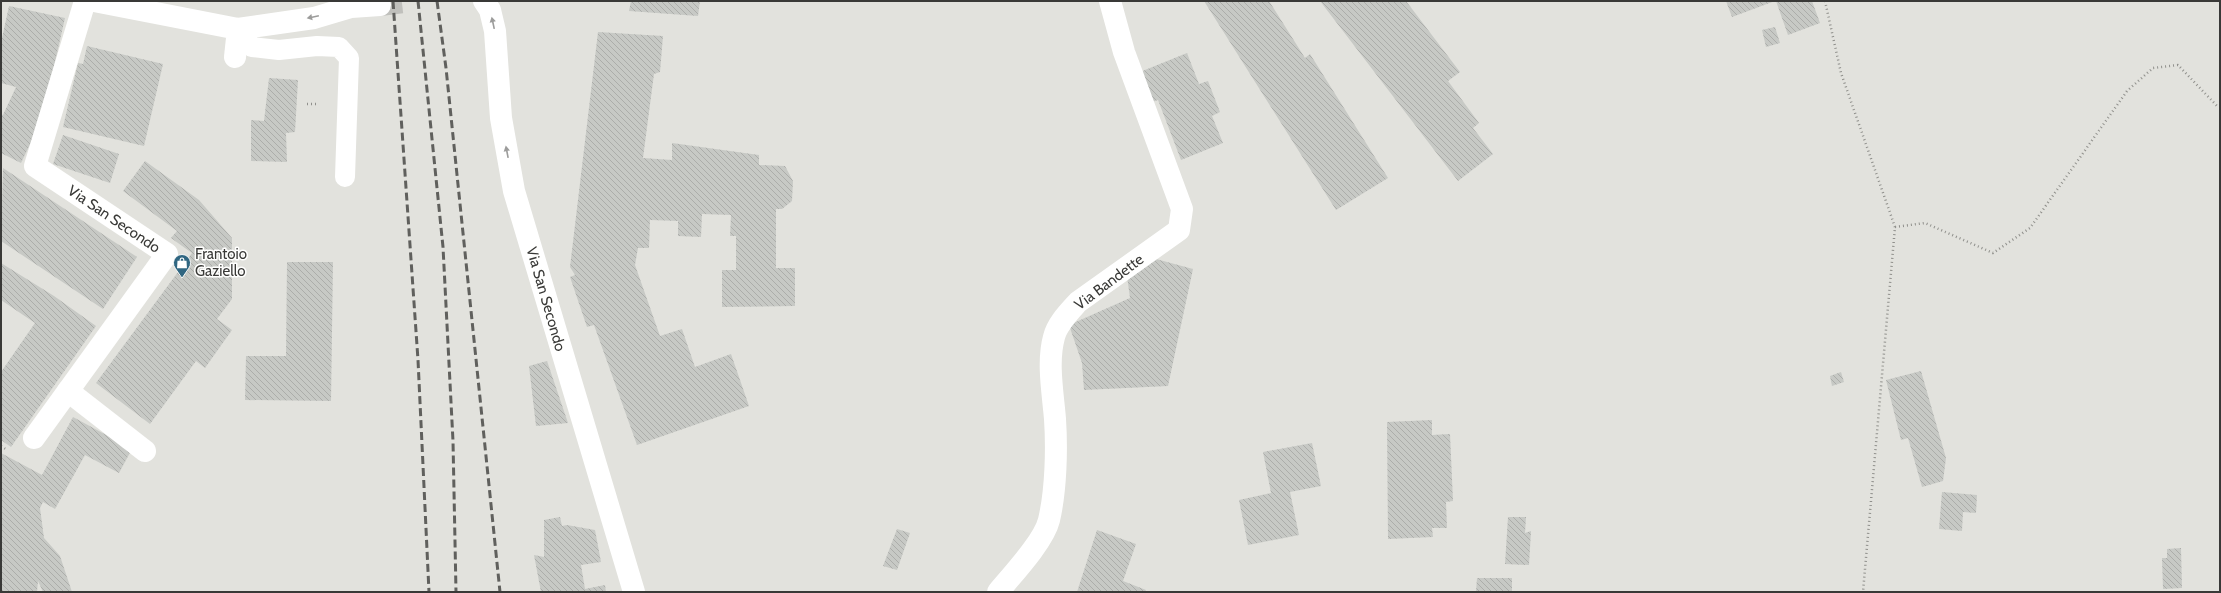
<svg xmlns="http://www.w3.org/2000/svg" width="2221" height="593" font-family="Cabin,sans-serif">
  <defs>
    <pattern id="building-back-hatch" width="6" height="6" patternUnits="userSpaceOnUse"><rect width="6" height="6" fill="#c7c9c5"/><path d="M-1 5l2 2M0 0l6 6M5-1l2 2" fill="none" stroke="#acadaa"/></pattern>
  </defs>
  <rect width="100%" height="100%" fill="#e2e2dd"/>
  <!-- building -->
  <g fill="url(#building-back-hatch)">
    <polygon points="631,1 700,1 698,16 629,11"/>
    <polygon points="1204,1 1269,1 1305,58 1310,54 1388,178 1336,210"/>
    <polygon points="1320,1 1406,1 1460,72 1448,81 1479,123 1473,128 1493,154 1458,181"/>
    <polygon points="1726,1 1775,1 1732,17"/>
    <polygon points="1776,1 1812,1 1820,23 1788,35"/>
    <polygon points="9,6 65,18 48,93 37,130 21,163 1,153 1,114 3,115 16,87 1,83 1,43"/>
    <polygon points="1775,27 1780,43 1766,47 1762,30"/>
    <polygon points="598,32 663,36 660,72 654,74 643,158 672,160 672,143 759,155 759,165 785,166 793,181 792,201 782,209 776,209 776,268 795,268 795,306 722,307 722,270 736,270 736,236 730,236 731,215 702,214 701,237 678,236 678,221 650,220 649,248 638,248 635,265 660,336 682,329 695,367 731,354 749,406 637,445 594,325 587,327 570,277 575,275 570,267"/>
    <polygon points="87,46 163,64 144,146 63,127 78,63 83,64"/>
    <polygon points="1187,53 1199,84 1208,81 1220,112 1212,116 1223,143 1181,160 1158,100 1152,102 1140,72"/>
    <polygon points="269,78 298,80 295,132 286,133 287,162 251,161 251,120 264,121"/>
    <polygon points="63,135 119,154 110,183 53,164"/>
    <polygon points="145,161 199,200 232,238 232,299 217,319 232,330 205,368 196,361 150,424 96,383 192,253 171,238 177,231 123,191"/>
    <polygon points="3,168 137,257 103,309 1,241"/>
    <polygon points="1156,259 1193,269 1168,386 1084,390 1082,363 1069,325 1130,298 1127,276"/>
    <polygon points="287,262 333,262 331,401 245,400 246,356 286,356"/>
    <polygon points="1,263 54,296 96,326 11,447 1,440 1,372 35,323 1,300"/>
    <polygon points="547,361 568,423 536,426 529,366"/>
    <polygon points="1921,371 1946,458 1943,481 1922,487 1908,438 1901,440 1886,380"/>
    <polygon points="1841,372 1844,382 1832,386 1830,376"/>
    <polygon points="73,417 132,449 119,473 85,455 55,509 43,502 40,508 44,538 60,556 72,592 43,592 38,581 37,592 1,592 1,453 42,475"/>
    <polygon points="1432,420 1432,435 1450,434 1453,501 1446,502 1447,528 1432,528 1433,537 1388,539 1387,422"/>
    <polygon points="1312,443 1321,486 1290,492 1299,535 1248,545 1239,500 1271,493 1263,452"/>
    <polygon points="1942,492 1977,495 1976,513 1963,512 1962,531 1939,529"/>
    <polygon points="560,517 562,526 567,525 595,530 601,562 581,565 585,589 605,585 606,592 541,592 534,555 544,557 544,520"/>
    <polygon points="1508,517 1526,517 1525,533 1531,531 1529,565 1505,564"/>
    <polygon points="897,529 910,533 897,570 883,566"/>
    <polygon points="1097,530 1136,544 1123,581 1146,590 1145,592 1077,592"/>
    <polygon points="2181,548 2182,588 2163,589 2162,558 2167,558 2167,549"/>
    <polygon points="1477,578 1512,578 1512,592 1476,592"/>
  </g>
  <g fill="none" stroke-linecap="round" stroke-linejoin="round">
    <!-- street-tunnel -->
    <polyline stroke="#c0c0bc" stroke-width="22" stroke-dasharray="22 11" stroke-linecap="butt" points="380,5 412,1"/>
    <!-- path -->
    <g stroke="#90908c" stroke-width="2.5" stroke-dasharray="1 3" stroke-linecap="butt">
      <polyline points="1825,1 1841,73 1895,227 1863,592"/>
      <polyline points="307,104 319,104"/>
      <polyline points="1895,227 1925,223 1993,253 2030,228 2127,91 2153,68 2178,65 2218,107 2220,107"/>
      <polyline points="1,446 7,450"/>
    </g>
    <!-- lane -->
    <polyline stroke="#fff" stroke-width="20" points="238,29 252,47 279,50 317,46 339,47 349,58 345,177"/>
    <!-- street -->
    <g stroke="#fff" stroke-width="22">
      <polyline points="94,1 238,29 314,18 351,7 380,5"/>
      <polyline points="484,1 490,10 495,31 501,118 514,191 634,592"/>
      <polyline points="235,57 238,29"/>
      <polyline points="68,391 145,451"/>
      <polyline points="34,438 167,254 35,166 85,1"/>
      <path d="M998,592C1013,574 1044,541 1049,520C1056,490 1057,449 1055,419C1053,394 1047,362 1054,337C1057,324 1069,312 1078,302L1179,230L1182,209L1124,52L1110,1"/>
    </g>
    <!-- rail -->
    <g stroke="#60605d" stroke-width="3" stroke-dasharray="8 4" stroke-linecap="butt">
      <polyline points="393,1 418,360 429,592"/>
      <polyline points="418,1 443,247 453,441 456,592"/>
      <polyline points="437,1 446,68 500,592"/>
    </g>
  </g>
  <!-- one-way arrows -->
  <defs><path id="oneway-solid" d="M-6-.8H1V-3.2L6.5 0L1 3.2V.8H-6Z"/></defs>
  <g fill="#9c9c9b">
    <use href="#oneway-solid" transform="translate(313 17) rotate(168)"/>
    <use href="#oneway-solid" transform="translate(493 23) rotate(-102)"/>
    <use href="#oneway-solid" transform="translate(507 152) rotate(-101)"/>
  </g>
  <!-- icons -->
  <defs>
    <symbol id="shop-pin" viewBox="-11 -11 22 30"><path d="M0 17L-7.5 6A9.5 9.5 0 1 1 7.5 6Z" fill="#306681" stroke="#fffffe"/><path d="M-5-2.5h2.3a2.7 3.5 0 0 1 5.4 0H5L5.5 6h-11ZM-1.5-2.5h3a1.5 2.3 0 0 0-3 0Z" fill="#fff"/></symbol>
  </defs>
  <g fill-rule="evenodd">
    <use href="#shop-pin" x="172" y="253" width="20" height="27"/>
  </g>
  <g text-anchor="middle" stroke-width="3" stroke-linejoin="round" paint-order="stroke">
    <!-- street labels -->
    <g font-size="15" fill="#393937" stroke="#fffffe">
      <text transform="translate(114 219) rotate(34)" y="5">Via San Secondo</text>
      <text transform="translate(1109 282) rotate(-37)" y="5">Via Bandette</text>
      <text transform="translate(546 299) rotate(74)" y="5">Via San Secondo</text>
    </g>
    <!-- poi labels -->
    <g font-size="15" fill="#393937" stroke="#fffffe" text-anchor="start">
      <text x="195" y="259">Frantoio<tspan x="195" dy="17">Gaziello</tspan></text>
    </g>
  </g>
  <!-- border -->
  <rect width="2221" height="593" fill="none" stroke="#393937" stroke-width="4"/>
</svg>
